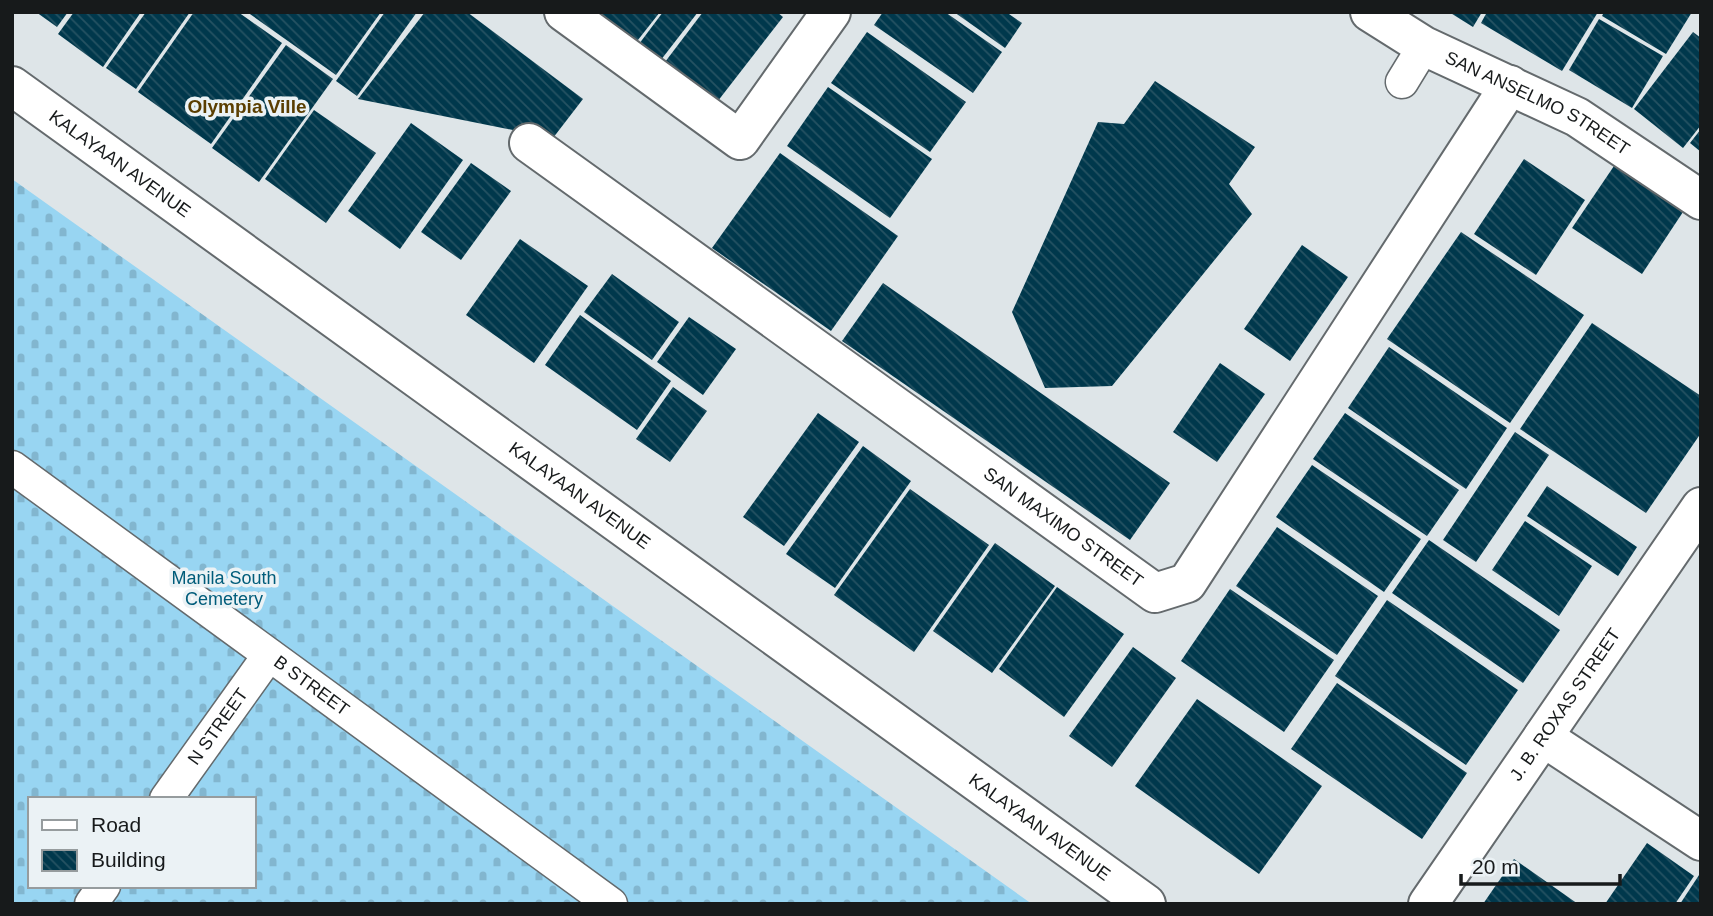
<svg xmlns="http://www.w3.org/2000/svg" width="1713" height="916" font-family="Helvetica,sans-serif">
  <defs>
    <pattern id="cemetery-stones" width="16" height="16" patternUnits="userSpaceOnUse" patternTransform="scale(1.75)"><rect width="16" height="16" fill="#98d5f2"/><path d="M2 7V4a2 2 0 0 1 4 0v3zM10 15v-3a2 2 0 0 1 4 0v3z" fill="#82b6cf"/></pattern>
    <pattern id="building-back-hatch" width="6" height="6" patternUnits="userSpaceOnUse" patternTransform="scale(1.75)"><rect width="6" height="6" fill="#00384c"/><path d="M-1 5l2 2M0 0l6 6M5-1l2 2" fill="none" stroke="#255262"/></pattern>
  </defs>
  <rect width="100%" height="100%" fill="#dee5e8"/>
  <!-- cemetery -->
  <path fill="url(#cemetery-stones)" fill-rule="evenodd" d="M12,179L1032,904H12ZM30,799H254V886H30Z"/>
  <!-- building -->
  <g fill="url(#building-back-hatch)">
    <polygon points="36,12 68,12 57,27"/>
    <polygon points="74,12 141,12 103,67 58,34"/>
    <polygon points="146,12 190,12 136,89 106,68"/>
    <polygon points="194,12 238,12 282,43 211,144 138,92"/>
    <polygon points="247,12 381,12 336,75"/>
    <polygon points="385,12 417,12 357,96 336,81"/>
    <polygon points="425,12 467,12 583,99 553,138 358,99"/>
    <polygon points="591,12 660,12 634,45"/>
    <polygon points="663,12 698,12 657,65 636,48"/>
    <polygon points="703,12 777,12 783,17 714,106 662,66"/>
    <polygon points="883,12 945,12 1002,52 973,93 874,25"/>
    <polygon points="954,12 1006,12 1022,23 1005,48"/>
    <polygon points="1449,12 1482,12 1473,27"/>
    <polygon points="1487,12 1598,12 1562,71 1481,23"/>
    <polygon points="1604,12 1692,12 1666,54 1602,16"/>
    <polygon points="1599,19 1663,56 1632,108 1569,70"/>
    <polygon points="867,32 966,102 930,152 831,83"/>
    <polygon points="1693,32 1701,38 1701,125 1683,148 1634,109"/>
    <polygon points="286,45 333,79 259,182 212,148"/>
    <polygon points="1155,81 1255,147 1229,184 1252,214 1112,386 1045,388 1012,312 1098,122 1124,124"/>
    <polygon points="828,87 932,159 890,218 787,146"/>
    <polygon points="314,110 376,153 326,223 265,179"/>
    <polygon points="411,123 463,160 400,249 348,211"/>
    <polygon points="1701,129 1701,152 1690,143"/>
    <polygon points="780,153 898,236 831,331 712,248"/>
    <polygon points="1524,159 1585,200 1536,275 1474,234"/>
    <polygon points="471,163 511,191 461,260 421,232"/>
    <polygon points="1614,166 1683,212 1642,274 1572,228"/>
    <polygon points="1461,232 1584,315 1510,423 1387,339"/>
    <polygon points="520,239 588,286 534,363 466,315"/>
    <polygon points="1302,245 1348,277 1290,361 1244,329"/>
    <polygon points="612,274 679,322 652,360 584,312"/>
    <polygon points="883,283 1170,483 1130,540 842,341"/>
    <polygon points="580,315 671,381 637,430 545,365"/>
    <polygon points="689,317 736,349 703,395 657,362"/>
    <polygon points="1592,323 1701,396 1701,433 1646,513 1520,429"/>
    <polygon points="1389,347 1507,428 1466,489 1348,408"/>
    <polygon points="1220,363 1265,394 1217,462 1173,432"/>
    <polygon points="673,387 707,411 670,462 636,439"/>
    <polygon points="818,413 859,442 784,546 743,517"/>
    <polygon points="1345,413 1459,490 1427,536 1313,459"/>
    <polygon points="1515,432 1549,455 1476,562 1443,540"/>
    <polygon points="863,446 911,481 835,588 786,554"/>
    <polygon points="1312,465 1421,539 1384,592 1276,517"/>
    <polygon points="1547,486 1637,547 1618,576 1527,516"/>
    <polygon points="910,489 989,545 914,652 834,595"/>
    <polygon points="1525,521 1592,566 1559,616 1492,570"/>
    <polygon points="1277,527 1378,596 1337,655 1236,586"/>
    <polygon points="1429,540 1560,630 1523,683 1392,593"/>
    <polygon points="995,543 1055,586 992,673 933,631"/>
    <polygon points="1057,587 1124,634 1064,717 999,669"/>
    <polygon points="1230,589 1334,660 1284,732 1181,661"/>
    <polygon points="1387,600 1518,690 1466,765 1335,676"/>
    <polygon points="1133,647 1176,678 1112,767 1069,736"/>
    <polygon points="1337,683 1467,773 1422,839 1291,749"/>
    <polygon points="1197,699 1322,786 1259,874 1135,786"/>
    <polygon points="1647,843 1694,876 1675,904 1605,904"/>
    <polygon points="1514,859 1578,904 1483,904"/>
    <polygon points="1701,872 1701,904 1680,904"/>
  </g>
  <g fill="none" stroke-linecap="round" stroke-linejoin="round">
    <defs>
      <g id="service">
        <polyline points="1402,82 1424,46"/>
        <path id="s1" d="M12,467L611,904"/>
        <path id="s2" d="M166,799L269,655"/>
        <polyline points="91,904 104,886"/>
      </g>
      <g id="minor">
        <polyline points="564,12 740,140 831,12"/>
        <path id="s3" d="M1370,12L1424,46L1577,117L1701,200"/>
        <path id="s4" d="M529,143L1155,593L1187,583L1510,85"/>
        <polyline points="1543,737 1701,841"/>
        <path id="s5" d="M1428,904L1701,507"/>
      </g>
      <g id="secondary">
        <path id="s6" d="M12,86L1146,904"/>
      </g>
    </defs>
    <!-- service casing -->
    <use href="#service" stroke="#646a6d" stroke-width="35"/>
    <!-- minor casing -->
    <use href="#minor" stroke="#646a6d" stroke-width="42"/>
    <!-- secondary casing -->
    <use href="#secondary" stroke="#646a6d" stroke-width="42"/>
    <!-- service -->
    <use href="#service" stroke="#fff" stroke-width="32"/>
    <!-- minor -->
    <use href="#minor" stroke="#fff" stroke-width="38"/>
    <!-- secondary -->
    <use href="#secondary" stroke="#fff" stroke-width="38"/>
  </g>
  <g text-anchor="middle" stroke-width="7" stroke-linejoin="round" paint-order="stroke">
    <!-- street labels -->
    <g font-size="18" fill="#171a1b" stroke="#ebf2f5">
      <text dy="6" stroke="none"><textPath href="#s3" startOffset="191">SAN ANSELMO STREET</textPath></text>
      <text dy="6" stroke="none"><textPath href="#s6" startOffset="133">KALAYAAN AVENUE</textPath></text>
      <text dy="6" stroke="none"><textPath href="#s6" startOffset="700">KALAYAAN AVENUE</textPath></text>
      <text dy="6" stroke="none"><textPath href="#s4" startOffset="658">SAN MAXIMO STREET</textPath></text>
      <text dy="6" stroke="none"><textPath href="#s1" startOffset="371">B STREET</textPath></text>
      <text dy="6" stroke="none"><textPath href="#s5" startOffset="242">J. B. ROXAS STREET</textPath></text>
      <text dy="6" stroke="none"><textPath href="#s2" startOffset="89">N STREET</textPath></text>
      <text dy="6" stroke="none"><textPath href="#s6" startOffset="1267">KALAYAAN AVENUE</textPath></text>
    </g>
    <!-- park labels -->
    <g font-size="18" fill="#005c7a" stroke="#ebf2f5">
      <text x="224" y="584">Manila South<tspan x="224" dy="21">Cemetery</tspan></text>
    </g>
    <!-- neighbourhood labels -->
    <g font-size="19" font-weight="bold" fill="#5b3e01" stroke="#ebf2f5">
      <text x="247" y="113">Olympia Ville</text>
    </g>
  </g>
  <!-- border -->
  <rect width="1713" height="916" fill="none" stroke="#171a1b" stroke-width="28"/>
  <!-- legend -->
  <rect x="28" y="797" width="228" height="91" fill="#ebf2f5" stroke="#969c9e" stroke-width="2"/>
  <rect x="42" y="820" width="35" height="10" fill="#ffffff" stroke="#969c9e" stroke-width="2"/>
  <text x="91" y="832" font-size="21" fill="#171a1b">Road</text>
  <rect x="42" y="850" width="35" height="21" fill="url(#building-back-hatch)" stroke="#969c9e" stroke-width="2"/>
  <text x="91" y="867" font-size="21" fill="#171a1b">Building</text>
  <!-- scale -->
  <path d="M1461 874v10h159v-10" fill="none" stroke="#171a1b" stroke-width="3.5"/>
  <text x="1472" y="874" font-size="21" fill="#171a1b" stroke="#ebf2f5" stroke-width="5" paint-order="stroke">20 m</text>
</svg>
